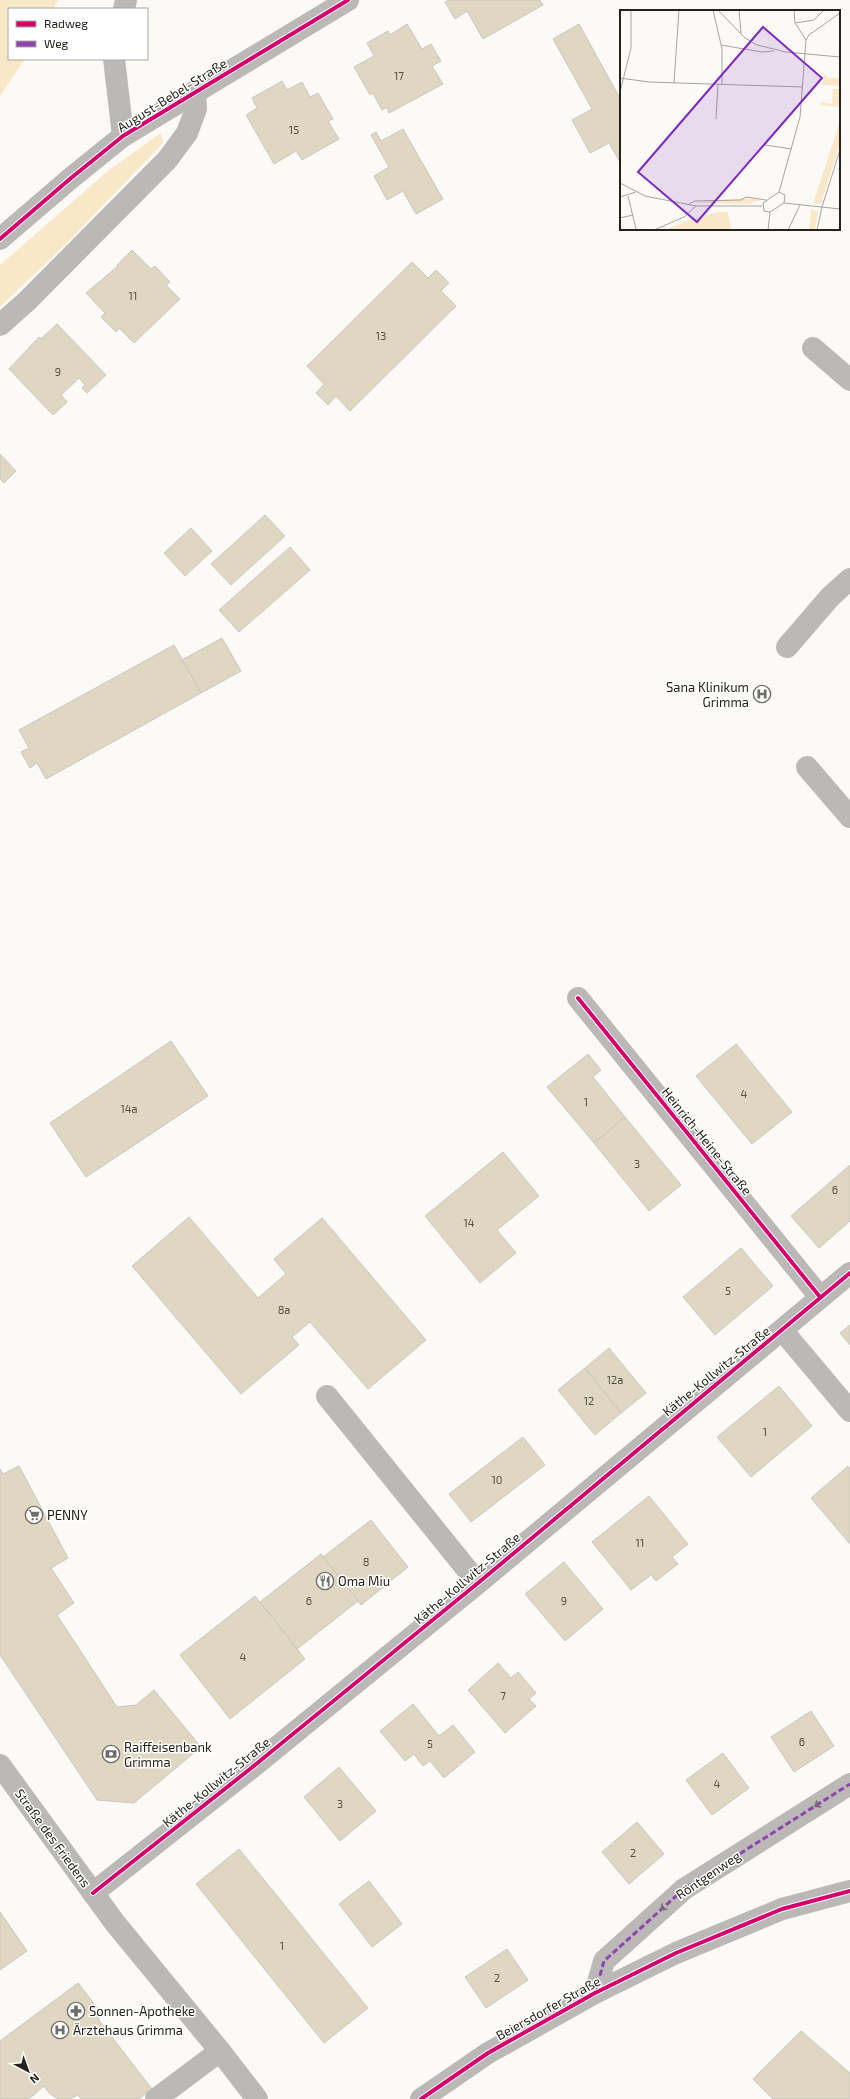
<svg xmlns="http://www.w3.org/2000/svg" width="850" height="2099" font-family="'Exo 2',sans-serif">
  <rect width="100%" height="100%" fill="#fcfaf7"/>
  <!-- green -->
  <g fill="#f8e8c7">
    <polygon points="0,0 58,0 53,9 9,9 9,59 25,59 0,96"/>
    <polygon points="161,133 163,143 65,245 0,307 0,265 109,170"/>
  </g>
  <!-- building -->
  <g fill="#e0d7c3" stroke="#cac7c2">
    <polygon points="449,0 540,0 543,5 483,39 467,11 455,19 445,2"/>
    <polygon points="407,24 422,49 431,44 441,61 432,66 443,84 389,113 387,107 382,110 373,93 370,95 354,67 374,56 367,43 388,31 390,35"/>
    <polygon points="579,24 621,100 621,164 609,143 590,153 572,120 592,109 553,39"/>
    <polygon points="282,81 287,90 302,82 310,97 318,93 333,119 328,121 339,139 302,160 296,151 274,164 246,115 257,108 252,98"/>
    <polygon points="403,129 443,199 416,214 403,191 387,200 374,176 389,167 371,135 376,132 381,141"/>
    <polygon points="132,250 151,269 155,266 170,282 166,285 180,299 134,343 119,328 116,332 101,317 105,313 86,293 118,266 117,265"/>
    <polygon points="412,262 428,278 436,270 449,283 441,291 456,306 350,411 336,396 328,405 316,393 324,384 307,366"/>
    <polygon points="57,324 106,375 87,393 82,388 85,385 79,378 61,395 67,402 53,415 9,369 39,337 41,339"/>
    <polygon points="0,454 16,471 4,483 0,479"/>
    <polygon points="265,515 285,536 231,585 211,564"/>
    <polygon points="191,528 212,551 185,576 164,553"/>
    <polygon points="290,547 310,570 239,632 219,610"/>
    <polygon points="222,638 241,671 201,693 182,660"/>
    <polygon points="174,645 201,693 46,779 37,763 30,768 21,752 29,748 19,730"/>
    <polygon points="171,1041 208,1096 86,1177 50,1123"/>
    <polygon points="736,1044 792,1112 752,1144 696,1076"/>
    <polygon points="588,1054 601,1070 593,1077 625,1117 594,1143 547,1087"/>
    <polygon points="625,1117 681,1185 649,1211 594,1143"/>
    <polygon points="503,1152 539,1196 497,1230 516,1253 480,1283 425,1216"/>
    <polygon points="850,1165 850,1221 819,1248 791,1216"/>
    <polygon points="189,1217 258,1298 286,1274 274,1259 322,1218 426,1340 368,1389 310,1322 292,1337 299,1345 241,1394 132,1266"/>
    <polygon points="741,1248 773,1286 715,1335 683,1297"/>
    <polygon points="850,1325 850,1345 840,1333"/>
    <polygon points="609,1348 646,1393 621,1413 585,1368"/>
    <polygon points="585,1368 621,1413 595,1435 558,1390"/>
    <polygon points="779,1386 812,1426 751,1477 717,1437"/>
    <polygon points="523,1437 545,1465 471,1522 449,1494"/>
    <polygon points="19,1466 68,1558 51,1568 74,1603 57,1615 117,1707 136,1705 154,1690 201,1747 134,1803 97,1800 0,1655 0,1469 3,1474"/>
    <polygon points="848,1466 850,1469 850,1544 811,1498"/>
    <polygon points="649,1496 688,1544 672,1557 678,1564 656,1581 651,1575 631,1590 592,1542"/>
    <polygon points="371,1520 408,1567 361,1605 323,1557"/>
    <polygon points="321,1554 358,1601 297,1649 260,1602"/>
    <polygon points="564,1562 603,1609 565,1641 525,1594"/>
    <polygon points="255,1596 305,1659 230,1719 180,1655"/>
    <polygon points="498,1663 511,1678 518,1672 536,1693 529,1699 536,1706 505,1733 468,1690"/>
    <polygon points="413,1704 439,1736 453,1725 475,1752 444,1778 430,1761 423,1766 414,1754 405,1761 380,1731"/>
    <polygon points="811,1711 834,1746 794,1772 771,1737"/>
    <polygon points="723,1753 749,1788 712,1815 686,1780"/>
    <polygon points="339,1767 376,1811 340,1841 304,1797"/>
    <polygon points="637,1822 664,1854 629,1884 602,1852"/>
    <polygon points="239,1849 368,2008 324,2043 196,1884"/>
    <polygon points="369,1881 402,1924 372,1947 339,1904"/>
    <polygon points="0,1912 27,1951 0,1970"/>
    <polygon points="507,1949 528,1980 486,2008 465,1977"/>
    <polygon points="78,1983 103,2015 98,2019 152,2089 139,2099 81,2099 78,2095 70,2099 58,2099 49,2093 44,2086 29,2099 0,2099 0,2041"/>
    <polygon points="801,2031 850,2073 850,2099 773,2099 753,2079"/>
  </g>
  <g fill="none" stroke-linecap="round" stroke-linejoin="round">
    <!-- minor -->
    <g stroke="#bbb9b7" stroke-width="22">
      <polyline points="124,9 126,0"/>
      <polyline points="114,59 123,136"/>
      <polyline points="0,239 71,178 123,136 348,0"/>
      <polyline points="0,325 27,301 167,160 187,133 196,109 195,91"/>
      <polyline points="813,348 850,380"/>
      <polyline points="787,647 830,597 850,579"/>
      <polyline points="807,767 850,817"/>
      <polyline points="578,998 820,1297"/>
      <polyline points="782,1330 850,1411"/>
      <polyline points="327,1396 478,1583"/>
      <polyline points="0,1765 115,1923 220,2051 257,2099"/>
      <polyline points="93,1893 250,1769 478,1583 850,1273"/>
      <polyline points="595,1993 604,1961 684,1889 850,1784"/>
      <polyline points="156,2099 220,2051"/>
      <polyline points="421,2099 488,2053 595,1993 676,1953 782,1909 850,1891"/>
    </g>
    <!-- quiet -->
    <polyline stroke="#8e44ad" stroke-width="3" stroke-dasharray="6 3" stroke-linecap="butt" points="595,1993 604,1961 684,1889 850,1784"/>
    <defs>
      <g id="cycleway">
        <polyline points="0,239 71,178 123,136 348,0"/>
        <polyline points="578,998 820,1297"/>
        <polyline points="93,1893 250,1769 478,1583 850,1273"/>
        <polyline points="421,2099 488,2053 595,1993 676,1953 782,1909 850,1891"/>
      </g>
    </defs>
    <!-- cycleway casing -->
    <use href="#cycleway" stroke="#fff" stroke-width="6"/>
    <!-- cycleway -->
    <use href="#cycleway" stroke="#d6006c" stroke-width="4"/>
  </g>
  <!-- one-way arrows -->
  <defs><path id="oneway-chevron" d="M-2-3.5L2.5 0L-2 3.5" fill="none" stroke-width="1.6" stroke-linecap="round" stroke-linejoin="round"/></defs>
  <g stroke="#706e69">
    <use href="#oneway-chevron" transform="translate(817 1805) rotate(148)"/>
    <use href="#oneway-chevron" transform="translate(663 1908) rotate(138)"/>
  </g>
  <!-- icons -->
  <defs>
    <symbol id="hospital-ring" viewBox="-11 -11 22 22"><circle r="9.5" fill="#fff" stroke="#706e68" stroke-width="1.5"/><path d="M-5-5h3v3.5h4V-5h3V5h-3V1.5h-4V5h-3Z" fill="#706e68"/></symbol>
    <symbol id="supermarket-ring" viewBox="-11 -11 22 22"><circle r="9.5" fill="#fff" stroke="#706e68" stroke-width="1.5"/><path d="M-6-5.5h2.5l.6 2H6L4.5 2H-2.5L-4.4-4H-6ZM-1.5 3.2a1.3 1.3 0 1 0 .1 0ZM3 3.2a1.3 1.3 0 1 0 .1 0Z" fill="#706e68"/></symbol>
    <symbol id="restaurant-ring" viewBox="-11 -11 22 22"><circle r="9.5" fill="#fff" stroke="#706e68" stroke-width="1.5"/><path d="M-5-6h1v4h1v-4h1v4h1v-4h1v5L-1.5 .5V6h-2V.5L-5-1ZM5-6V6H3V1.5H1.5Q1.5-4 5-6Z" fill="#706e68"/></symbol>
    <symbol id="bank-ring" viewBox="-11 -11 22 22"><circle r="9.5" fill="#fff" stroke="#706e68" stroke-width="1.5"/><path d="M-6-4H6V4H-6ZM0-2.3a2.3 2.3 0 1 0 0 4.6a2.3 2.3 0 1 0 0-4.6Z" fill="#706e68"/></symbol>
    <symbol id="pharmacy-ring" viewBox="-11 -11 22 22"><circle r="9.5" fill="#fff" stroke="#706e68" stroke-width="1.5"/><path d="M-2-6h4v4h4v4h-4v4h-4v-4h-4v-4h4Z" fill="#706e68"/></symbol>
  </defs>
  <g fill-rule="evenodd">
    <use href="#hospital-ring" x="752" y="684" width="20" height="20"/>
    <use href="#supermarket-ring" x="24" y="1505" width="20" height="20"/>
    <use href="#restaurant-ring" x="315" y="1571" width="20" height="20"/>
    <use href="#bank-ring" x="101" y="1744" width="20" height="20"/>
    <use href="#pharmacy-ring" x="66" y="2001" width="20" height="20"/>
    <use href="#hospital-ring" x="50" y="2020" width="20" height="20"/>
  </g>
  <g text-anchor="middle" stroke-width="3" stroke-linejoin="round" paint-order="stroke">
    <!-- number labels -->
    <g font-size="11" fill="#544f45">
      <text x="399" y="80">17</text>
      <text x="294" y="134">15</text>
      <text x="133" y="300">11</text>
      <text x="381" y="340">13</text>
      <text x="58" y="376">9</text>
      <text x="744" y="1098">4</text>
      <text x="586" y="1106">1</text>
      <text x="129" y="1113">14a</text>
      <text x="637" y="1168">3</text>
      <text x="835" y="1194">6</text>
      <text x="469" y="1227">14</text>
      <text x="728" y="1295">5</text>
      <text x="284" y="1314">8a</text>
      <text x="615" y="1384">12a</text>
      <text x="589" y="1405">12</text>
      <text x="765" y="1436">1</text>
      <text x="497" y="1484">10</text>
      <text x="640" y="1547">11</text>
      <text x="366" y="1566">8</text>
      <text x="309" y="1605">6</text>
      <text x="564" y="1605">9</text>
      <text x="243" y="1661">4</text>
      <text x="503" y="1700">7</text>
      <text x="802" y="1746">6</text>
      <text x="430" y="1748">5</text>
      <text x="717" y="1788">4</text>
      <text x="340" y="1808">3</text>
      <text x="633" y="1857">2</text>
      <text x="282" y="1950">1</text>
      <text x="497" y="1982">2</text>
    </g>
    <!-- street labels -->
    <g font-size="13" fill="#25221b" stroke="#fff">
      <text transform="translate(172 95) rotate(-32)" y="5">August-Bebel-Straße</text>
      <text transform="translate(707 1141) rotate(51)" y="5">Heinrich-Heine-Straße</text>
      <text transform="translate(716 1371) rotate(-39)" y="5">Käthe-Kollwitz-Straße</text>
      <text transform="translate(467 1578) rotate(-40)" y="5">Käthe-Kollwitz-Straße</text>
      <text transform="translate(216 1782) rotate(-39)" y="5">Käthe-Kollwitz-Straße</text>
      <text transform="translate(53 1838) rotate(54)" y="5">Straße des Friedens</text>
      <text transform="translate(708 1875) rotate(-34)" y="5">Röntgenweg</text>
      <text transform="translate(548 2008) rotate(-29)" y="5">Beiersdorfer Straße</text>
    </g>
    <!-- poi labels -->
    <g font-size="13" fill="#25221b" stroke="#fff" text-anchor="start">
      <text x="749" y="692" text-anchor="end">Sana Klinikum<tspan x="749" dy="15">Grimma</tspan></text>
      <text x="47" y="1520">PENNY</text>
      <text x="338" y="1586">Oma Miu</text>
      <text x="124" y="1752">Raiffeisenbank<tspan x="124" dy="15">Grimma</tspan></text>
      <text x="89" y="2016">Sonnen-Apotheke</text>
      <text x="73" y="2035">Ärztehaus Grimma</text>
    </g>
  </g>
  <!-- overview -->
  <g transform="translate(620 10)">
    <rect width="220" height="220" fill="#fcfaf7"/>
    <path d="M205,64L208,68H220V76L202,75ZM213,79H220L219,97L201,95V92L212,94ZM220,111V134L201,193L193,194ZM125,188L141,190L129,194L73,193ZM191,199L198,202L195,220H189ZM99,202H108L111,220H44L78,207Z" fill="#f8e8c7"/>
    <path fill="none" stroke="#a6a49f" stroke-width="1" d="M93,0L102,39V74M98,0L125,28L137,35L166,42L220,47M119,0L121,23M174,0L175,13L186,30M175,13L194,10L204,0M101,35L142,42L154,41M0,68L29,72L183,77M54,73L59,0M0,82L11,38V0M96,109L98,74M145,135L172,139M0,173L25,186L76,196H142M159,182L165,185L164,193M8,186L16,219L13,220M0,187L16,182M164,193L220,199M69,194L75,191L121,190L126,187L146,190M150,202L144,201L143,193L159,182L180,107L186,30L189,25L220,3M0,208L13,205M34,220L64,207L76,196M148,220L150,202L164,193M168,220L180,195M197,220L202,197L220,140"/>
    <path fill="#7b2cbf" fill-opacity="0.15" stroke="#7b2cbf" stroke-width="2" d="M143,17L202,68L77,212L18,162Z"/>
    <rect width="220" height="220" fill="none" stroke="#25221b" stroke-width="2"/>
  </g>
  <!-- legend -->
  <rect x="8" y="8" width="140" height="52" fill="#ffffff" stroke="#a8a7a4"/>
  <rect x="16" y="21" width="20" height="6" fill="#d6006c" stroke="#a8a7a4"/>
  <text x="44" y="28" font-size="12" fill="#25221b">Radweg</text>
  <rect x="16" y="41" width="20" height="6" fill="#8e44ad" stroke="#a8a7a4"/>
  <text x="44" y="48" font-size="12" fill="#25221b">Weg</text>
  <!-- north arrow -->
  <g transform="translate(28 2071) rotate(139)" stroke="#ffffff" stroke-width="3" paint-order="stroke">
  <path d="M0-3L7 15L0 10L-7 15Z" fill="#25221b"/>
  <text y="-6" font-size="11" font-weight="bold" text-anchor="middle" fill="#25221b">N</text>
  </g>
</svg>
